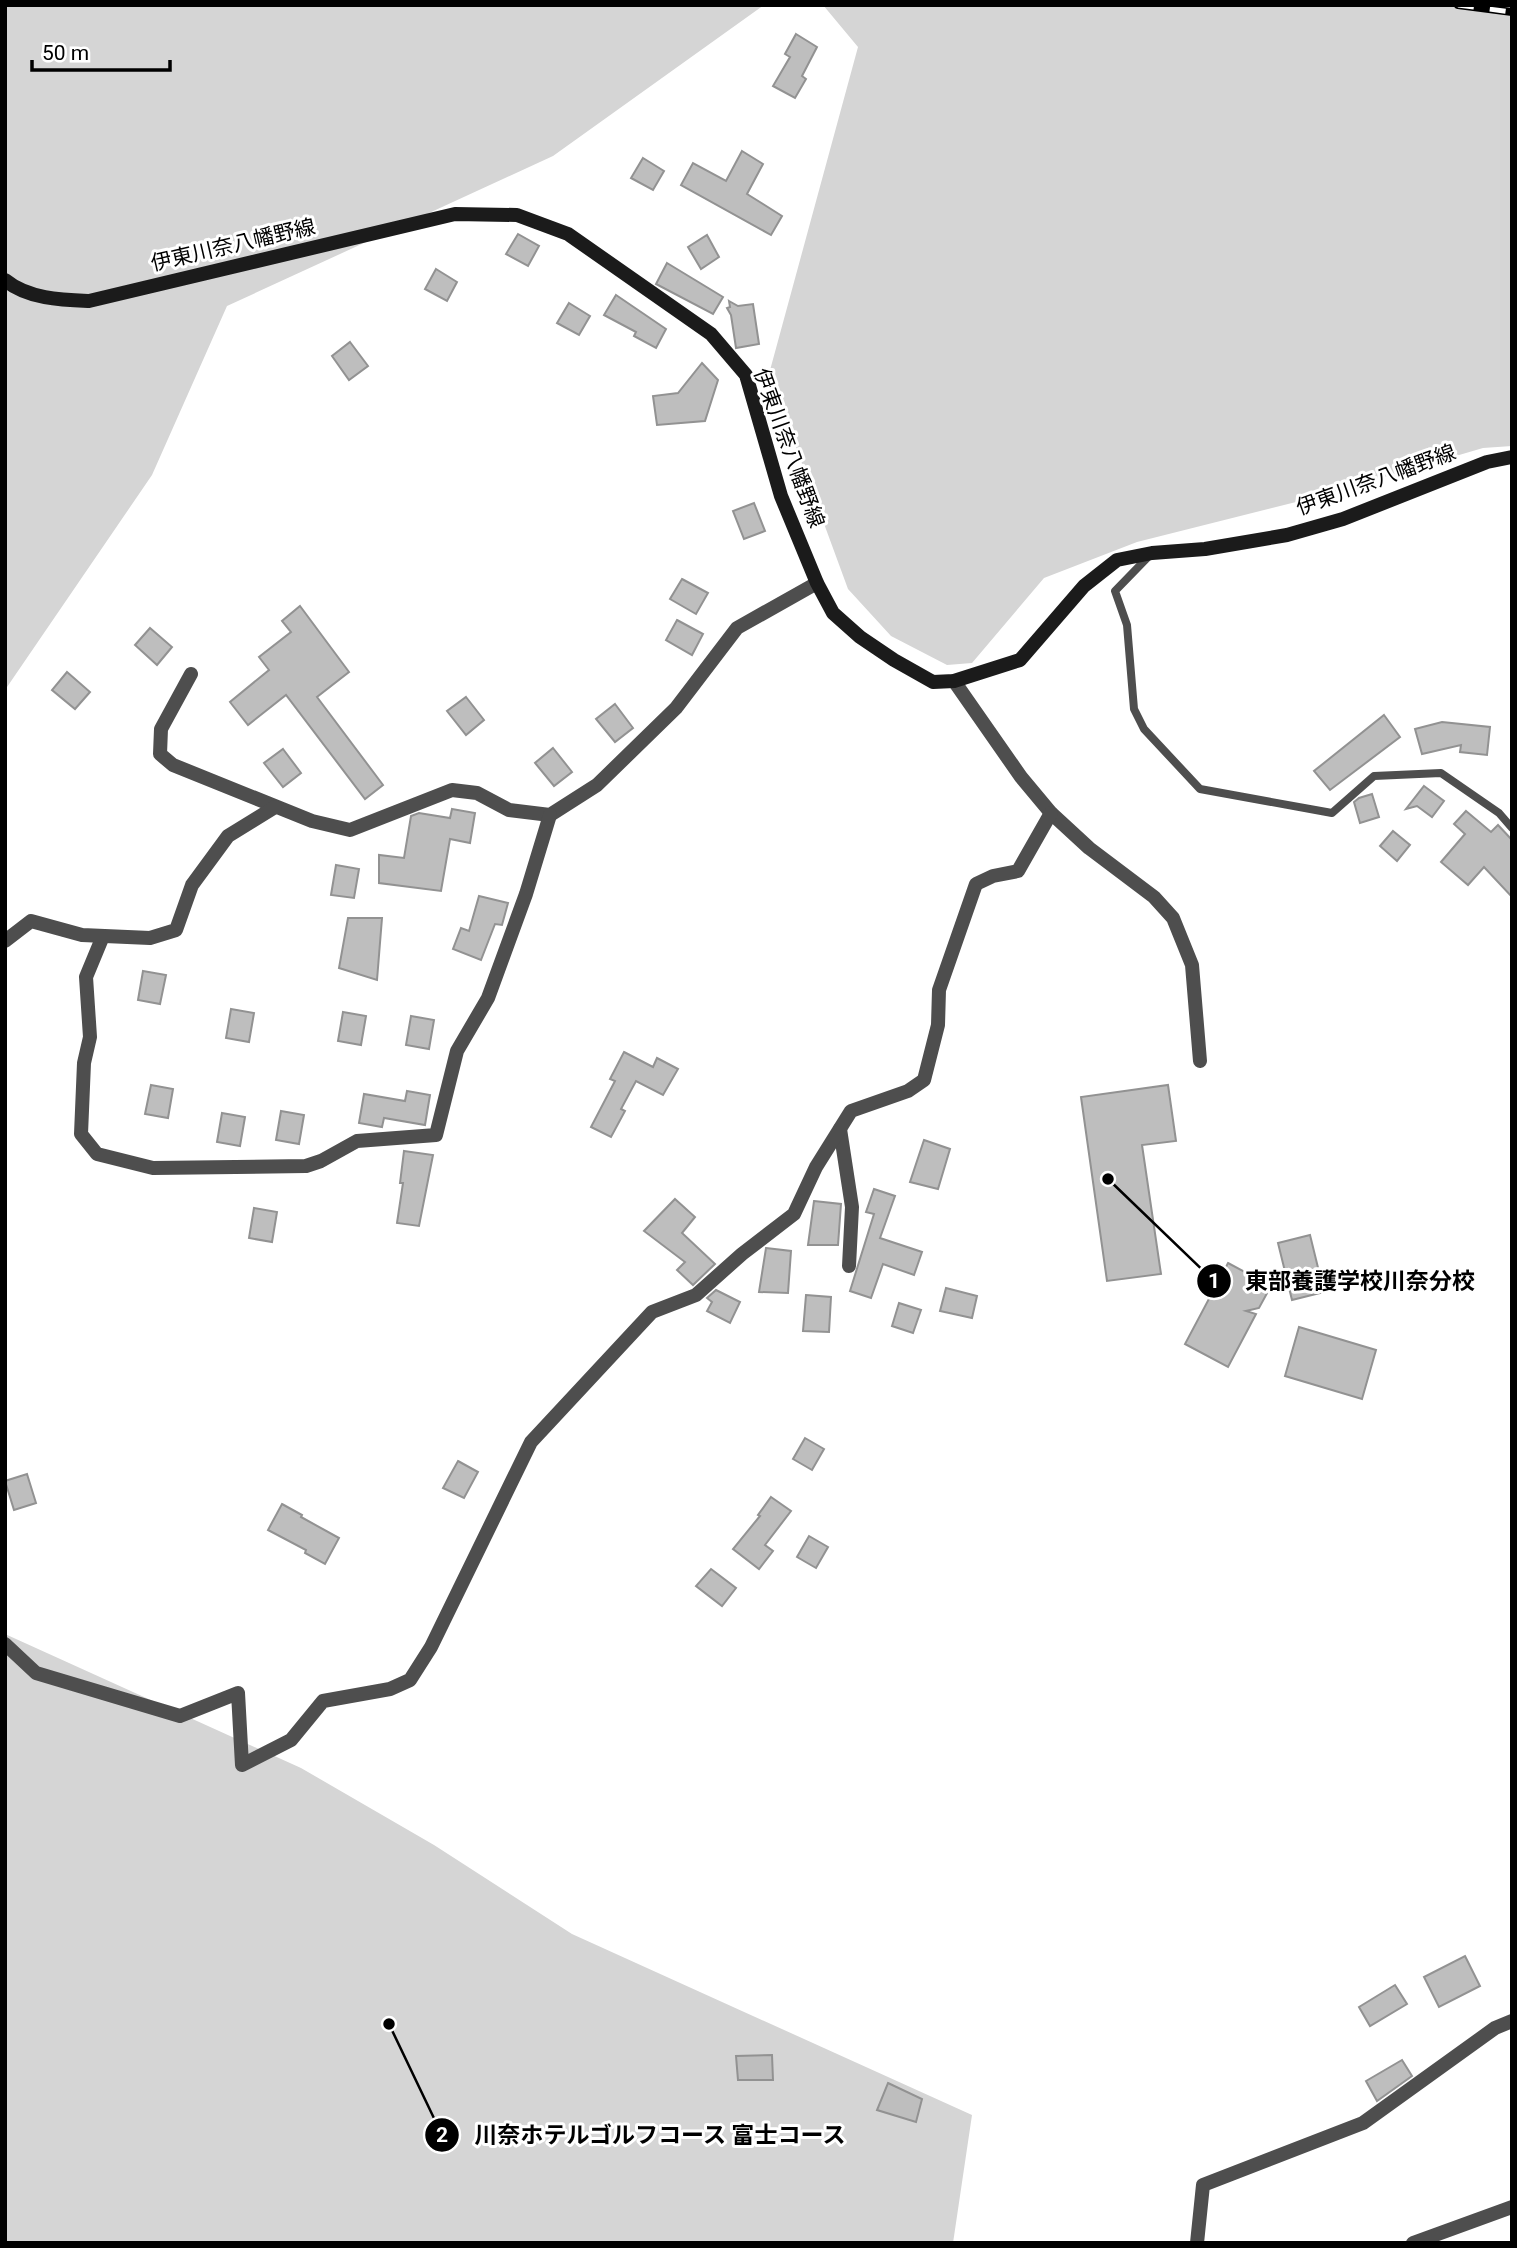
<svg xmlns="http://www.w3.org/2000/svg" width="1517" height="2248" font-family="Roboto,'Noto Sans JP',sans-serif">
  <rect width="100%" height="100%" fill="#fff"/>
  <!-- green -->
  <g fill="#d5d5d5">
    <polygon points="5,5 764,5 553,156 227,306 152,475 5,690"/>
    <polygon points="823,5 1512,5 1512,446 1483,448 1316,497 1137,542 1044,578 972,663 947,665 891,636 848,589 769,374 858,47"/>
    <polygon points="5,1634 301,1768 434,1845 572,1934 972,2115 953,2243 5,2243"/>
  </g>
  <!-- building -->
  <g fill="#bebebe" stroke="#929292" stroke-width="2">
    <polygon points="796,34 817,47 802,76 806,79 795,98 773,86 790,57 785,54"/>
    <polygon points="742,151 763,164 747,194 782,216 771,235 681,185 693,163 726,181"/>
    <polygon points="643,158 664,171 653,190 631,178"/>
    <polygon points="518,234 539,246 528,266 506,254"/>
    <polygon points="707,235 719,257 701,269 688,247"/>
    <polygon points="667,263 723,297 713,314 656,284"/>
    <polygon points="436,269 457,282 447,301 425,289"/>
    <polygon points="616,295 666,329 656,348 634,336 636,332 604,315"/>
    <polygon points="729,301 738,306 753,304 759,344 736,348 731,315 727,308 730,307"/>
    <polygon points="569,303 590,316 579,335 557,323"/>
    <polygon points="350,342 368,366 349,380 332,356"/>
    <polygon points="702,363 718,380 705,421 657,425 653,396 678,393"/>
    <polygon points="754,503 765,531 744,539 733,511"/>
    <polygon points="682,579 708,593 696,614 670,599"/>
    <polygon points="300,606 349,672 317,697 383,785 365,799 286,695 248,725 230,702 269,670 259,657 291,632 282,621"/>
    <polygon points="677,620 703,634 692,655 666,640"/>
    <polygon points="150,628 172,647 157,665 135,645"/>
    <polygon points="67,672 90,692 75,709 52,690"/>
    <polygon points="466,697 484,720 466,735 447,711"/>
    <polygon points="615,704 633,728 615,742 596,719"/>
    <polygon points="1384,715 1400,737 1330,790 1314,771"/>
    <polygon points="1442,722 1490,727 1487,755 1460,752 1461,745 1422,754 1415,729"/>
    <polygon points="553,748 572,772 554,786 535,763"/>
    <polygon points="283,749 301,773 283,787 264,763"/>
    <polygon points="1424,786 1444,801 1432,817 1417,806 1406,809"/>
    <polygon points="1372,794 1379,817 1360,823 1354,802 1359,798"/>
    <polygon points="452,809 475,813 470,843 450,839 441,891 379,883 379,855 404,858 411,816 419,813 450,818"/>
    <polygon points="1466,811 1491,832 1498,825 1512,840 1512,897 1484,867 1468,885 1441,862 1465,834 1454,824"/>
    <polygon points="1393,831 1410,845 1397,861 1380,846"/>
    <polygon points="336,865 359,869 354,898 331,895"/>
    <polygon points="479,896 508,903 502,925 495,924 481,960 453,949 461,928 469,931"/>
    <polygon points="348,918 382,918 377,980 339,968"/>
    <polygon points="143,971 166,975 160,1004 138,1000"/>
    <polygon points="231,1009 254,1013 249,1042 226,1038"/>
    <polygon points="343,1012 366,1016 361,1045 338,1041"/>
    <polygon points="411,1016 434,1020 429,1049 406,1045"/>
    <polygon points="624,1052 653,1067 657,1058 678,1069 663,1095 636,1081 621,1109 625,1111 611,1137 591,1127 615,1081 610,1079"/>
    <polygon points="151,1085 173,1089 168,1118 145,1114"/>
    <polygon points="1168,1085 1176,1141 1142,1145 1161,1274 1107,1281 1081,1097"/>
    <polygon points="407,1091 430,1095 425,1125 384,1118 382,1127 359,1123 364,1094 405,1101"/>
    <polygon points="281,1111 304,1115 299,1144 276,1140"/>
    <polygon points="222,1113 245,1117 240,1146 217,1142"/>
    <polygon points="924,1140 950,1149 938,1189 910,1182"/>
    <polygon points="404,1151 433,1155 419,1226 397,1223 403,1183 400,1183"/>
    <polygon points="874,1189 895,1196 880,1238 922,1252 914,1275 883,1264 871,1298 850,1291 874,1214 866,1212"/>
    <polygon points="675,1199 695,1217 682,1233 715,1264 693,1285 677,1270 685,1262 644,1231"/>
    <polygon points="814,1201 841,1204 838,1245 808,1245"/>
    <polygon points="254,1208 277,1212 272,1242 249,1238"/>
    <polygon points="1310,1235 1324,1292 1292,1300 1278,1243"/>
    <polygon points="766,1248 791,1251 788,1293 759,1292"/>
    <polygon points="1228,1263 1271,1286 1259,1308 1246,1311 1256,1314 1228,1367 1185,1344"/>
    <polygon points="946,1288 977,1296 972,1318 940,1311"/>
    <polygon points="716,1290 740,1302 730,1323 707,1311 712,1302 707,1298"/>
    <polygon points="806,1295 831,1297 829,1332 803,1331"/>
    <polygon points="899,1303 921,1310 913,1333 892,1326"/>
    <polygon points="1299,1327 1376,1350 1362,1399 1285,1376"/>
    <polygon points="805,1438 824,1449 812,1470 793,1459"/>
    <polygon points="458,1461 478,1472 464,1498 443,1488"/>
    <polygon points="27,1474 36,1503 14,1510 5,1481"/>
    <polygon points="771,1497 791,1511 765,1545 773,1551 759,1569 733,1549 760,1516 758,1515"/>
    <polygon points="282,1504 302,1515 301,1517 339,1538 325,1564 305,1553 306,1550 268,1530"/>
    <polygon points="809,1536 828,1547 816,1568 797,1557"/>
    <polygon points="711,1569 736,1588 722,1606 696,1586"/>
    <polygon points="1465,1956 1480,1986 1439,2007 1424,1977"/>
    <polygon points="1395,1985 1407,2004 1370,2026 1359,2007"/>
    <polygon points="772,2055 773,2080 738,2080 736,2056"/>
    <polygon points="1402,2060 1412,2076 1377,2101 1366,2081"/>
    <polygon points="888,2083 922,2099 916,2122 877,2110"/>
  </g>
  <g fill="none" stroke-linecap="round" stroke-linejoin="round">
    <!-- lane -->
    <polyline stroke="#4e4e4e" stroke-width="8" points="1151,554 1115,591 1127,625 1134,709 1144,729 1200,789 1332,813 1374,776 1441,773 1499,813 1512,828"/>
    <!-- street -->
    <g stroke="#4e4e4e" stroke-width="14">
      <polyline points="191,674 161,729 160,754 173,765 312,821 350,830 452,790 477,793 509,810 550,815 597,785 676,708 737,628 817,583"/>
      <polyline points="954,681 1021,777 1051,813 1089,848 1154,897 1173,918 1192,965 1200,1061"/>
      <polyline points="103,936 86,977 90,1037 84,1063 81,1134 97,1154 153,1168 306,1166 321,1161 357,1141 436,1135 457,1051 488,998 526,894 550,815"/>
      <polyline points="5,941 31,921 82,935 150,938 176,930 192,885 228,836 275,807"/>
      <polyline points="840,1129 852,1207 849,1266"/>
      <polyline points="5,1644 36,1673 180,1716 238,1693 242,1765 291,1740 323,1701 390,1689 410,1680 431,1647 531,1442 652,1312 696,1295 742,1254 794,1214 816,1167 851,1111 908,1091 924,1080 938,1025 939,990 976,884 993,876 1018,871 1051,813"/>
      <polyline points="1197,2243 1203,2185 1363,2123 1495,2028 1512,2021"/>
      <polyline points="1413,2243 1512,2207"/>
    </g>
    <!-- secondary -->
    <path stroke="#1b1b1b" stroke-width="14" d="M5,280C28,299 62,300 89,301L455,214L517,215L568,234L711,334L746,375L781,496L817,583L833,613L860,637L894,660L933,682L954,681L1020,660L1084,586L1117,560L1152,553L1205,549L1287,535L1343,519L1487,462L1512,457"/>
    <defs>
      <polyline id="rail" points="1458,5 1512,12"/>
    </defs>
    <!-- rail casing -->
    <use href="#rail" stroke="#000" stroke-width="8"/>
    <!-- rail -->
    <use href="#rail" stroke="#fff" stroke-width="5" stroke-dasharray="16" stroke-linecap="butt"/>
  </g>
  <g text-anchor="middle" stroke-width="6" stroke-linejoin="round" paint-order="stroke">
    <!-- street labels -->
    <g font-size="21" fill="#000" stroke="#fff">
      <text transform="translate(233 245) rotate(-13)" y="7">伊東川奈八幡野線</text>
      <text transform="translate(789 448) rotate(70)" y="7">伊東川奈八幡野線</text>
      <text transform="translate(1376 480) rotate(-20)" y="7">伊東川奈八幡野線</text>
    </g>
  </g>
  <!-- callouts -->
  <path fill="none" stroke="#000" stroke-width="2.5" d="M1108 1179L1214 1281M389 2024L442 2135"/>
  <g fill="#000" stroke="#fff" stroke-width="2.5">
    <circle cx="1108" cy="1179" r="7"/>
    <circle cx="389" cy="2024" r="7"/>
    <circle cx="1214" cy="1281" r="18"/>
    <circle cx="442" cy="2135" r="18"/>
  </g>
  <g font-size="21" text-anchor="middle" font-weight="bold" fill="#fff">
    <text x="1214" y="1288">1</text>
    <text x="442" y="2142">2</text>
  </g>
  <g font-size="23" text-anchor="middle" font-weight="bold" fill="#000" stroke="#fff" stroke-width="6" stroke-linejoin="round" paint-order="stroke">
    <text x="1360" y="1289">東部養護学校川奈分校</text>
    <text x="660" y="2143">川奈ホテルゴルフコース 富士コース</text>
  </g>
  <!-- border -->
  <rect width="1517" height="2248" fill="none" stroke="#000000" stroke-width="14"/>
  <!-- scale -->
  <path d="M32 60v10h138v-10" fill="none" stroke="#000000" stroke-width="3.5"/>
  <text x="42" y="60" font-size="21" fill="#000000" stroke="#ffffff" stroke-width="5" paint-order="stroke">50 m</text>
</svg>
